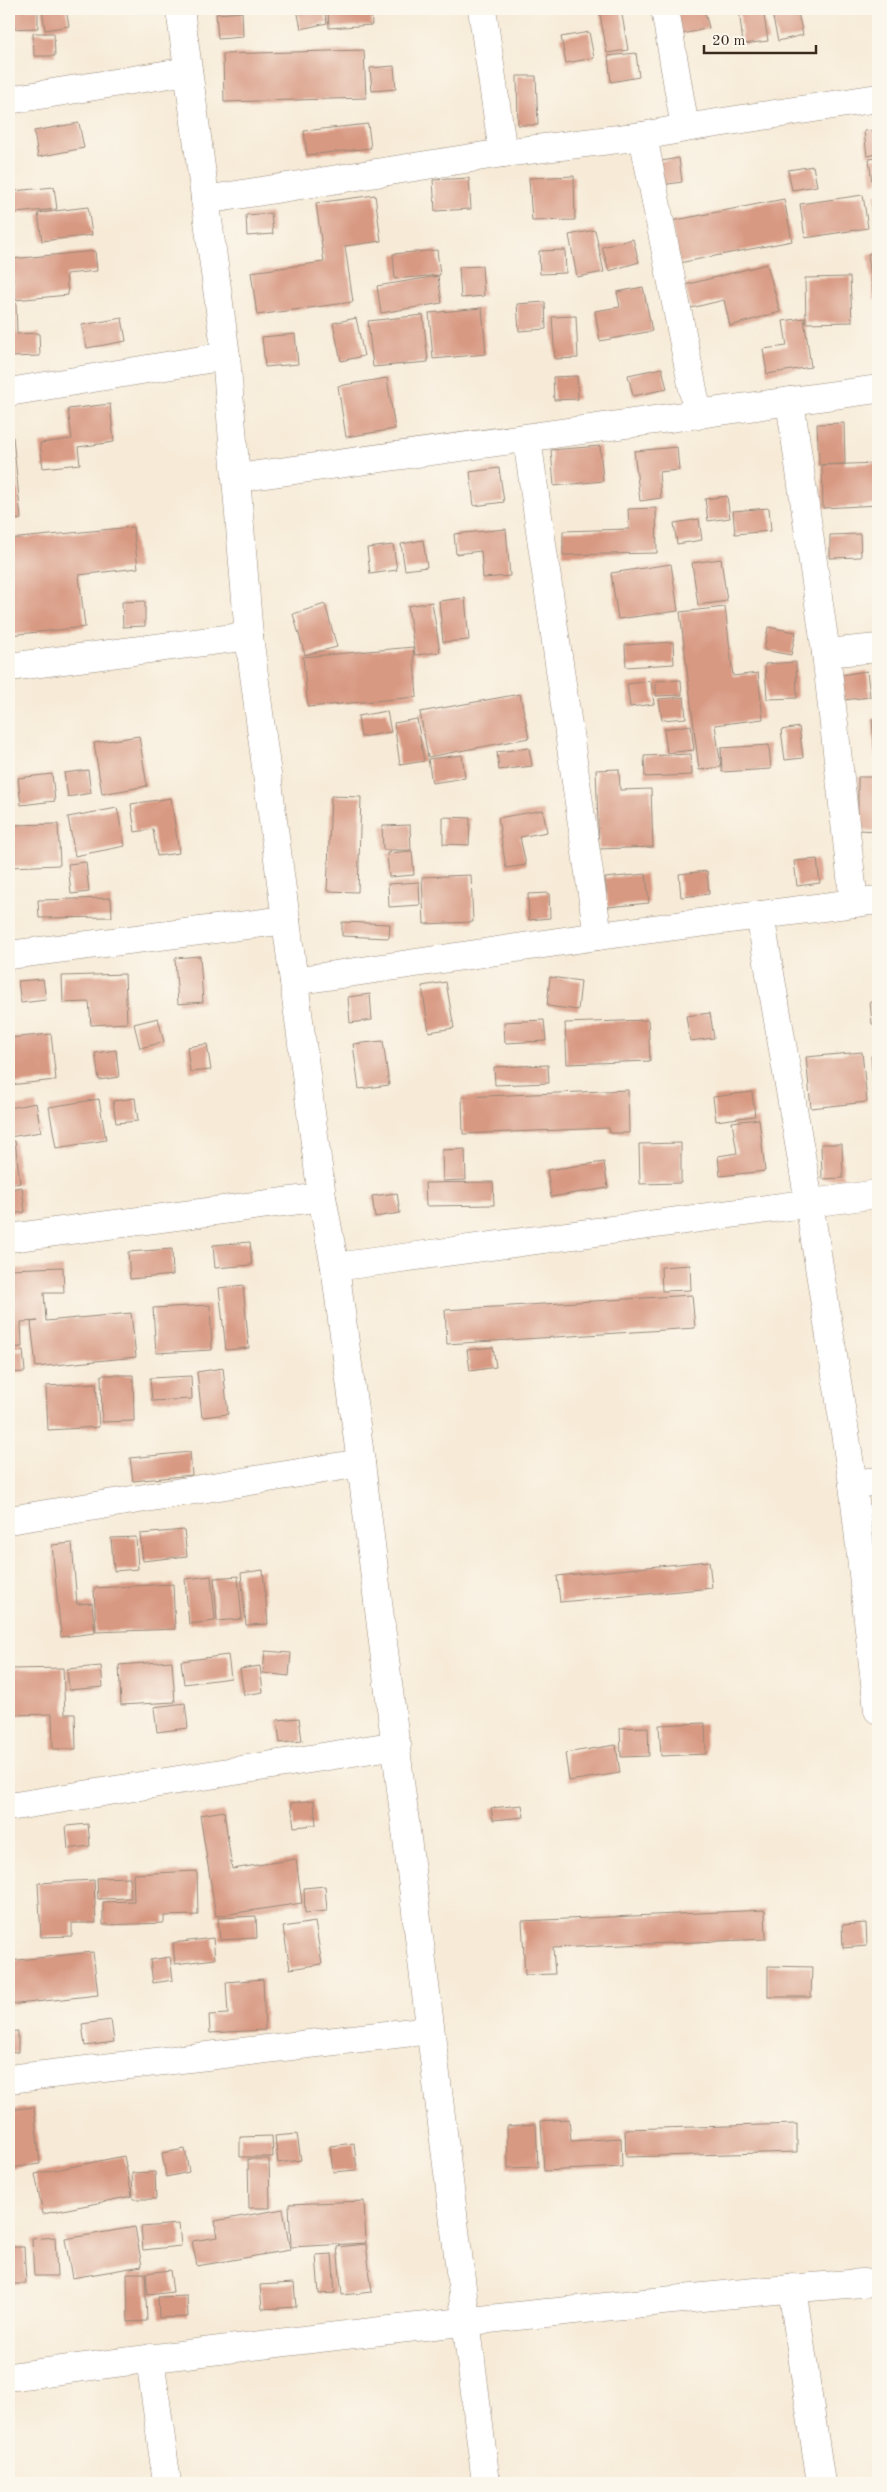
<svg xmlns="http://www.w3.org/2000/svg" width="887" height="2492" font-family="'Old Standard TT',serif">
  <rect width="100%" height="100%" fill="#fbf7ec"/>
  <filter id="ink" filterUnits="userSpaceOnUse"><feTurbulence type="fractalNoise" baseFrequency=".02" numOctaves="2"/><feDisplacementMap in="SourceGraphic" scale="10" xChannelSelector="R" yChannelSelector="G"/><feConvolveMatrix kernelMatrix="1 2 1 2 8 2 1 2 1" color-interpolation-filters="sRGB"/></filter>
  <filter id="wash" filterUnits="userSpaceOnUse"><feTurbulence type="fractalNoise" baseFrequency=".0096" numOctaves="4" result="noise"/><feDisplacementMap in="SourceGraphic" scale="20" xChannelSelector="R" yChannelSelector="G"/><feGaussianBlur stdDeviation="1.12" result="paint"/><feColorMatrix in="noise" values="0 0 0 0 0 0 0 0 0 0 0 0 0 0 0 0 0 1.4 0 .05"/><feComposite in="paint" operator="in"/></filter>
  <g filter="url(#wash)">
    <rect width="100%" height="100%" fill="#f7ebd8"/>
    <g id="blocks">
      <!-- building -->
      <g fill="#d89982">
        <polygon points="9,9 38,9 38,28 9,29"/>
        <polygon points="42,9 66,9 69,26 45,30"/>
        <polygon points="297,9 324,9 327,23 301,29"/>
        <polygon points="328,9 371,9 372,25 329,28"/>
        <polygon points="599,9 621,9 628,50 607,53"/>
        <polygon points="673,9 704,9 709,28 679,35"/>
        <polygon points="739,9 763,9 768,41 743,44"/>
        <polygon points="771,9 797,9 803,35 778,41"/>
        <polygon points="242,12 243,37 218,39 216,14"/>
        <polygon points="589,32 594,58 566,63 561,37"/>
        <polygon points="33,33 54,33 55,56 34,56"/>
        <polygon points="364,50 366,98 224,102 223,54"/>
        <polygon points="636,53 639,77 611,82 608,56"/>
        <polygon points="394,66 396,89 372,91 370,68"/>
        <polygon points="517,76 536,76 538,125 518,125"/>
        <polygon points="79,123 84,148 38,157 34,131"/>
        <polygon points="368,124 371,148 307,155 304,131"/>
        <polygon points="878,130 878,154 867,156 864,131"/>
        <polygon points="679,158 682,182 661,185 656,162"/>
        <polygon points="878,158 878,182 872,183 869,159"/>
        <polygon points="813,166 817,186 792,190 788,170"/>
        <polygon points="574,176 575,220 532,221 529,178"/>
        <polygon points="469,178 471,209 435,211 433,180"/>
        <polygon points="54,187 57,209 15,213 13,191"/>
        <polygon points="875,194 878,194 878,226 876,226"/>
        <polygon points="375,195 381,241 345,246 353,302 257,315 251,272 324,262 316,203"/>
        <polygon points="863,195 868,228 805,238 800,204"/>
        <polygon points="784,199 792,241 679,263 671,221"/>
        <polygon points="88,207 92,235 42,241 38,213"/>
        <polygon points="271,213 273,234 247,236 246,215"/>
        <polygon points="595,230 604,272 577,277 569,235"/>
        <polygon points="633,239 639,262 609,271 602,247"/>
        <polygon points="437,250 440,275 395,279 393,254"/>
        <polygon points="565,250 566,273 540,274 539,251"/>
        <polygon points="95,251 97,271 66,274 68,295 15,300 11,259"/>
        <polygon points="878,252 878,299 874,300 868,254"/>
        <polygon points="767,264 780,312 730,326 724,300 691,308 685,285"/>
        <polygon points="482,266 484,296 461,298 459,267"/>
        <polygon points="438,276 442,303 381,313 377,286"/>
        <polygon points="850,277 852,322 806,323 805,278"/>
        <polygon points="643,287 652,331 600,341 595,311 620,307 617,292"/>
        <polygon points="545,302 546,329 519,331 517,304"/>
        <polygon points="16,303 17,334 39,333 40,356 9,357 9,304"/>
        <polygon points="482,308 486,354 433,359 429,313"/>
        <polygon points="423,315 428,362 373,367 368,321"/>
        <polygon points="576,316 578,358 555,359 552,317"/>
        <polygon points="122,318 126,341 87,348 82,325"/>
        <polygon points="356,318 364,356 341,361 333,323"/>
        <polygon points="804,318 811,367 767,374 763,349 787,346 783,321"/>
        <polygon points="295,334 298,364 265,367 262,337"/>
        <polygon points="662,368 667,389 633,396 628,375"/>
        <polygon points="577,376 578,399 554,400 553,377"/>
        <polygon points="387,378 395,429 346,437 338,386"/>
        <polygon points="110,404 114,442 78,447 80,464 43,468 40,443 72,439 68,409"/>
        <polygon points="844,423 845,464 819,465 817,424"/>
        <polygon points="9,437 13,437 21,519 9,521"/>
        <polygon points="600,446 603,481 554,486 551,450"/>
        <polygon points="677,447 679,470 659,472 661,498 640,501 634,451"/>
        <polygon points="878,463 878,505 823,508 822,465"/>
        <polygon points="499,468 504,502 474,506 470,472"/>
        <polygon points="727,496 730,518 708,521 705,499"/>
        <polygon points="656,508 657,553 563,555 563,531 629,529 628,509"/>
        <polygon points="769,508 771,531 735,534 733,511"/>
        <polygon points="699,519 702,540 677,544 674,523"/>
        <polygon points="133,527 138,568 79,575 85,627 10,635 9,539"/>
        <polygon points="506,529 510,576 483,578 481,551 456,554 454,534"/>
        <polygon points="860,534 861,557 830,558 830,535"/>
        <polygon points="423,540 427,567 405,570 401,544"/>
        <polygon points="393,545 397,570 370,574 367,548"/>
        <polygon points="721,559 727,601 698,605 692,563"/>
        <polygon points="671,564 678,611 618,619 611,573"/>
        <polygon points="465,598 469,640 443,642 439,601"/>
        <polygon points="145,601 145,626 123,627 122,602"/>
        <polygon points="432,602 440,652 415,655 408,606"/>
        <polygon points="325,604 337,647 305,655 293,614"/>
        <polygon points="725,607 733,676 758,673 763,719 715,725 721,767 699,770 680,612"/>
        <polygon points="768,627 796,632 791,655 764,650"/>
        <polygon points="673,642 674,664 626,667 625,645"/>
        <polygon points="413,647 417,697 308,707 303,657"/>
        <polygon points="796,662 797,698 767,699 765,664"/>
        <polygon points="867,671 870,697 844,700 841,675"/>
        <polygon points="681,680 682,695 656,696 656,681"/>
        <polygon points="651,681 654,704 630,707 627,684"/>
        <polygon points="520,694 529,738 428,757 420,712"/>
        <polygon points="684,697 686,718 662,720 659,699"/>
        <polygon points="387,711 391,732 361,737 358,716"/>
        <polygon points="878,718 878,757 875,757 872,719"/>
        <polygon points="417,719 424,761 400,765 394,723"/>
        <polygon points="691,725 694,750 667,753 664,729"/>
        <polygon points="799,727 803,758 785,760 781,730"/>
        <polygon points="139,736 147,786 102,794 94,743"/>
        <polygon points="769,745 771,769 722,772 721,748"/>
        <polygon points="529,748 532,766 499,770 497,752"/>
        <polygon points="691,754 692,775 645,777 644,756"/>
        <polygon points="462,755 465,778 432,783 428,759"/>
        <polygon points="619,769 620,790 651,789 653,847 599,849 596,770"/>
        <polygon points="88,770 91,793 68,797 64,773"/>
        <polygon points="52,774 55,801 21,805 18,778"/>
        <polygon points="858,777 878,777 878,831 858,830"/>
        <polygon points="331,796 361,797 358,892 327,891"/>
        <polygon points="171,798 179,853 157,856 153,829 135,832 131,804"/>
        <polygon points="117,808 125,846 75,856 68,817"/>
        <polygon points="543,810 547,832 520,837 526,865 506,868 498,818"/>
        <polygon points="443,817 470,818 469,845 443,844"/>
        <polygon points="58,824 60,865 9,867 9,825"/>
        <polygon points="410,825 411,850 383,850 382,826"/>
        <polygon points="412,851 414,875 389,877 387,853"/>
        <polygon points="817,859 820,883 797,886 794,861"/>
        <polygon points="86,862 89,892 71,894 68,864"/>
        <polygon points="707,871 709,894 681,897 679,874"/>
        <polygon points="646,874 649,903 608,907 605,878"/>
        <polygon points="471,875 473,922 424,924 422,877"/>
        <polygon points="419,882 420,905 389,907 388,884"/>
        <polygon points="549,893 550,918 529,920 528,894"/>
        <polygon points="111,898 112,917 39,918 38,900"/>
        <polygon points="342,922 390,924 389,938 342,936"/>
        <polygon points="200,956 203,1002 178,1004 175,958"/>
        <polygon points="125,974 127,1023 91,1025 89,1002 63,1003 62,976"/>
        <polygon points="550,977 581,981 578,1010 547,1006"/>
        <polygon points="43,979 46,1000 21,1003 18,981"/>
        <polygon points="446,982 454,1028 429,1032 422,986"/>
        <polygon points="370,994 372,1020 350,1023 348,997"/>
        <polygon points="870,1002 878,1002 878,1024 872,1024"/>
        <polygon points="710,1013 714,1038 690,1041 686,1016"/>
        <polygon points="158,1018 164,1042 140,1048 134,1024"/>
        <polygon points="544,1020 546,1041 505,1043 504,1022"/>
        <polygon points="648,1020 650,1061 567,1064 565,1023"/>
        <polygon points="51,1034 56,1080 9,1085 9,1038"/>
        <polygon points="383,1041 389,1085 359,1089 353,1044"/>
        <polygon points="207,1044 211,1070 190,1072 187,1047"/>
        <polygon points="116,1050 119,1077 99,1080 95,1053"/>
        <polygon points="862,1052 867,1102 811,1108 806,1057"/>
        <polygon points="878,1055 878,1099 875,1100 871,1056"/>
        <polygon points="548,1065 549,1083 495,1085 494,1067"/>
        <polygon points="628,1090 629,1133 610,1133 609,1128 463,1134 462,1097"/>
        <polygon points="752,1092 755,1116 716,1121 713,1097"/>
        <polygon points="135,1098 138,1121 116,1123 113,1101"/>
        <polygon points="99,1099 106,1140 56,1148 49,1107"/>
        <polygon points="36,1103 41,1132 9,1137 9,1108"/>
        <polygon points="759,1119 765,1171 720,1176 718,1156 737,1153 732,1122"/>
        <polygon points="9,1141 15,1141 20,1183 9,1185"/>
        <polygon points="681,1143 681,1183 640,1184 639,1144"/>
        <polygon points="821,1144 842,1144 843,1178 822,1179"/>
        <polygon points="465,1149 466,1180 443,1181 442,1150"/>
        <polygon points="604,1162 608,1188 551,1197 547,1170"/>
        <polygon points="493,1182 494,1205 426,1206 425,1183"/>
        <polygon points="22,1187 25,1212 9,1214 9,1189"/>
        <polygon points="397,1193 400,1213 375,1217 372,1196"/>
        <polygon points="250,1242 252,1265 215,1268 213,1245"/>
        <polygon points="172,1249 173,1275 130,1279 128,1252"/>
        <polygon points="690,1265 691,1290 662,1291 661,1267"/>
        <polygon points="63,1267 64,1293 44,1293 46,1321 131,1313 136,1357 36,1367 31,1322 38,1321 21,1322 22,1347 9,1348 9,1269"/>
        <polygon points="243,1285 249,1348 226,1350 219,1288"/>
        <polygon points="692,1295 695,1328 447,1344 445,1310"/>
        <polygon points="210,1305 212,1350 156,1353 153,1308"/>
        <polygon points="493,1347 496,1367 470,1371 467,1350"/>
        <polygon points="23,1350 25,1372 9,1373 9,1352"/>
        <polygon points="223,1368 228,1414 202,1417 197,1372"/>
        <polygon points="101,1375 133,1375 134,1421 102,1422"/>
        <polygon points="191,1376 192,1399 152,1401 150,1378"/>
        <polygon points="96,1383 99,1427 48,1430 46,1386"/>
        <polygon points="190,1452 192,1475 133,1481 130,1458"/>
        <polygon points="184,1530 187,1556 143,1561 140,1534"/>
        <polygon points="136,1537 138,1569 114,1571 111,1538"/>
        <polygon points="72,1543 77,1604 92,1603 95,1633 61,1637 52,1545"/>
        <polygon points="709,1561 712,1588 560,1602 557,1576"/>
        <polygon points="263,1570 268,1624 246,1625 241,1573"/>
        <polygon points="211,1576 215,1621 189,1624 185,1579"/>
        <polygon points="238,1576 242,1619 217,1621 214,1578"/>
        <polygon points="173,1584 175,1629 96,1632 94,1588"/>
        <polygon points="265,1651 291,1653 289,1676 263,1673"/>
        <polygon points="228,1655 231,1678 184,1684 181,1661"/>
        <polygon points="172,1661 175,1702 121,1705 119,1665"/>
        <polygon points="101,1666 103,1687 69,1690 67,1669"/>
        <polygon points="260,1666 263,1692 244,1695 240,1669"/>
        <polygon points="63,1668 65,1714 75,1714 76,1749 53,1749 52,1714 13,1715 12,1669"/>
        <polygon points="185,1703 188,1728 157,1732 154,1707"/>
        <polygon points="10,1704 12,1720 9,1720 9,1705"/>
        <polygon points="299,1718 302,1741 280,1743 277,1720"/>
        <polygon points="705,1723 706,1754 661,1756 659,1725"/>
        <polygon points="648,1727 649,1756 621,1757 620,1728"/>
        <polygon points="616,1745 620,1773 569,1781 565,1753"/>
        <polygon points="314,1800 316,1825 294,1827 291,1803"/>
        <polygon points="522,1805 524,1817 493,1820 491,1808"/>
        <polygon points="224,1811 232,1869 296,1859 302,1903 216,1916 200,1815"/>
        <polygon points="88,1824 90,1846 68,1849 66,1826"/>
        <polygon points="197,1871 198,1915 164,1916 164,1923 103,1925 103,1902 134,1901 133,1874"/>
        <polygon points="130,1877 131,1898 98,1899 97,1878"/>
        <polygon points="94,1880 96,1923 72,1923 72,1936 41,1937 38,1883"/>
        <polygon points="325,1886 327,1911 305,1913 304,1888"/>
        <polygon points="765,1910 766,1939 553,1948 555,1974 525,1975 522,1921"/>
        <polygon points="256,1916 257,1938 220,1940 218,1918"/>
        <polygon points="315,1922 322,1964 290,1969 283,1927"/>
        <polygon points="866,1923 867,1946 843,1948 842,1925"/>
        <polygon points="213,1938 215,1959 175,1964 173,1943"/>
        <polygon points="93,1952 98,1995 9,2005 9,1961"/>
        <polygon points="170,1957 173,1980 153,1983 150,1960"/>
        <polygon points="768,1966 812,1967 811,1997 768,1997"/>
        <polygon points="263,1979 265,2030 210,2033 209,2015 228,2014 226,1982"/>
        <polygon points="111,2020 114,2042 85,2046 82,2024"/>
        <polygon points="18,2031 18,2052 9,2053 9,2032"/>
        <polygon points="34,2107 40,2164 9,2168 9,2110"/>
        <polygon points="569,2119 571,2141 621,2138 622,2167 544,2171 541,2121"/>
        <polygon points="536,2124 538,2167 508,2168 507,2126"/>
        <polygon points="797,2124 797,2152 626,2157 625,2129"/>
        <polygon points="297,2134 301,2160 278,2163 275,2136"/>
        <polygon points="272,2136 273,2157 240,2157 240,2137"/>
        <polygon points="354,2143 357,2170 333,2172 330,2146"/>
        <polygon points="185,2149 189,2172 166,2177 162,2153"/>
        <polygon points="124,2156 132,2196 43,2214 35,2174"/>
        <polygon points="248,2159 269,2159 270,2208 249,2208"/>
        <polygon points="155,2172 156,2199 133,2199 132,2173"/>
        <polygon points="364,2201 366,2243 291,2247 289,2204"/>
        <polygon points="283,2209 290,2250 197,2266 192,2241 218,2237 215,2221"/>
        <polygon points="179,2224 181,2246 143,2250 141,2227"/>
        <polygon points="135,2227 142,2266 72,2278 65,2239"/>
        <polygon points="55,2237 57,2276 34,2276 32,2239"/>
        <polygon points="366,2244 372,2292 342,2295 337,2247"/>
        <polygon points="9,2247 24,2247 26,2284 9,2284"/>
        <polygon points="332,2254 335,2293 319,2294 316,2255"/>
        <polygon points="170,2270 173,2292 148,2295 146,2273"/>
        <polygon points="127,2273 145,2273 147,2321 128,2322"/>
        <polygon points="294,2283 296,2307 262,2309 260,2285"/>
        <polygon points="187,2296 188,2317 159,2318 158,2297"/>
      </g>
    </g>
  </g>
  <g filter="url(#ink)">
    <use href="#blocks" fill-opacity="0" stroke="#998a7b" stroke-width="1"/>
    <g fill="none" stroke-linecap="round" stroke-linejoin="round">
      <defs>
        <g id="street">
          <polyline points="180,9 226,356 249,636 322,1197 335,1267 361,1463 486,2483"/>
          <polyline points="482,9 503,153"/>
          <polyline points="665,9 685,128"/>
          <polyline points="9,100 188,71"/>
          <polyline points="643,136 698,415"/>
          <polyline points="205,200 503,153 643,136 685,128 878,98"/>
          <polyline points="9,392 226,356"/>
          <polyline points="790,401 826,653 854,903"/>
          <polyline points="527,439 598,936"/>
          <polyline points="237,478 878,389"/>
          <polyline points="826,653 878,648"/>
          <polyline points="9,667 249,636"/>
          <polyline points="760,915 809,1202 853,1484 878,1710"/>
          <polyline points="9,955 286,920"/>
          <polyline points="294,981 598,936 878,900"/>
          <polyline points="9,1238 322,1197"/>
          <polyline points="335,1267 878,1194"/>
          <polyline points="853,1484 878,1481"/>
          <polyline points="9,1520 361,1463"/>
          <polyline points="9,1807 397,1745"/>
          <polyline points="9,2079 430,2030"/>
          <polyline points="792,2288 821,2483"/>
          <polyline points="150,2358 167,2483"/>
          <path d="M9,2377C187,2353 366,2332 546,2313C656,2302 767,2289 878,2282"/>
        </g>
      </defs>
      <!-- street casing -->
      <use href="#street" stroke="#998a7b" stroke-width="29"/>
      <!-- street -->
      <use href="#street" stroke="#fff" stroke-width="28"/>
    </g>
  </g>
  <!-- margin -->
  <rect width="887" height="2492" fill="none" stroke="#fbf7ec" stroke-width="30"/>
  <!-- scale -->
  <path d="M704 45v8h112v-8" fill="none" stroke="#3b2a1e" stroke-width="2.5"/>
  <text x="712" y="45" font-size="15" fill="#3b2a1e" stroke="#fbf7ec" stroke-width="4" paint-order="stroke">20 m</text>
</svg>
